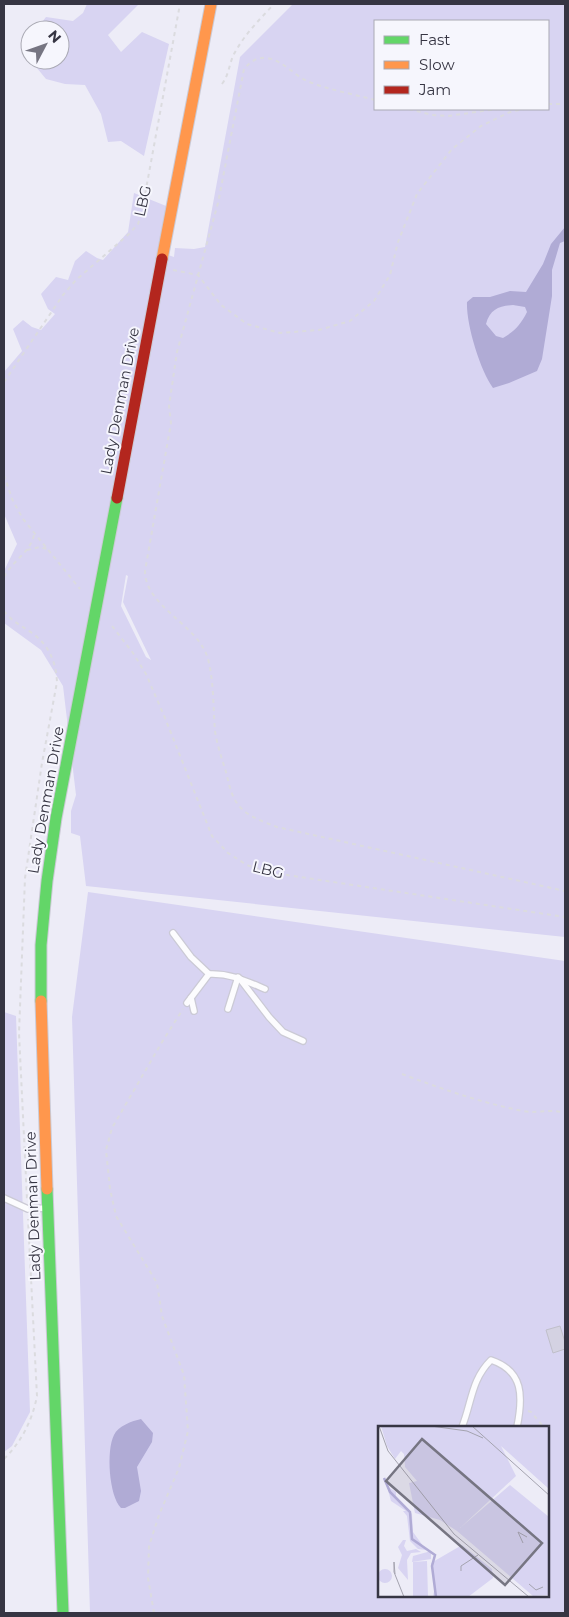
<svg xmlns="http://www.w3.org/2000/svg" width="569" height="1617" font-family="Montserrat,sans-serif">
  <rect width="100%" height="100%" fill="#edecf7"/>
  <!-- green -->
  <g fill="#d8d4f2" fill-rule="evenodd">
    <polygon points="87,4 139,4 108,35 121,52 142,32 169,44 144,156 121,141 108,142 101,114 85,85 65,84 46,79 32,62 32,60 60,60 60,30 36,30 46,17 73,21 83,13"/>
    <path d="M293,4H565V937L86,886L80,836L71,833V811L76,795L63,686L41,650L4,623V571L17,544L4,514V372L22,351L13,329L23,320L32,327L41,330L55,314L48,309L41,294L56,277L68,280L75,261L86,251L97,258L103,260L128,232L134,193L176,210L168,255L174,257L175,248L194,249L205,247L240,57ZM375,21H548V109H375ZM126,575L128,576L123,602L151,660L146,657L121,606Z"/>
    <path d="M88,892L565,961V1613H90L72,1017ZM379,1427H548V1596H379Z"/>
    <polygon points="4,1012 16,1016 30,1412 12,1446 4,1452"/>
  </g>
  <!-- water -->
  <g fill="#b0abd5" fill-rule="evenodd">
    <path d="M565,227V241L560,243L552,270V296L542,359L537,371L509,383L493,388C480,370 466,324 467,302L473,297H490L510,291L526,292L543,264L551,244ZM513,305L525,307L527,312C521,324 515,331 503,338L496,336L486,324C490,309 499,306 513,305Z"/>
    <path d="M141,1419L153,1433L152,1442L137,1467L141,1491L139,1501L125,1508H121C109,1496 106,1450 114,1435C118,1426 132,1421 141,1419Z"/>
  </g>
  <!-- building -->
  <polygon fill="#d4d2e2" stroke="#c0bfca" points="560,1326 565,1342 565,1349 553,1353 546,1330"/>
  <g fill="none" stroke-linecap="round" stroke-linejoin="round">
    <defs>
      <g id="lane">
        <path d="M173,933L191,957L209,974C230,973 246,981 265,989"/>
        <polyline points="240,979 269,1017 283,1032 303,1041"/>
        <polyline points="191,998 194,1011"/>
        <polyline points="187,1003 209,974"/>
        <polyline points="228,1009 238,977"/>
        <polyline points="4,1198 28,1209 46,1208"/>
        <path d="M462,1427C472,1402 471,1380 491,1360C524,1371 523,1397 517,1427"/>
      </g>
      <g id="fast">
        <polyline points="41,1001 41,945 47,881 56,818 117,498"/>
        <polyline points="47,1189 63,1613"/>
      </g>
      <g id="slow">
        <polyline points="162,259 211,4"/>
        <polyline points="41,1001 47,1189"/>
      </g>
      <polyline id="jam" points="117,498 162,259"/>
    </defs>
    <!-- lane casing -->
    <use href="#lane" stroke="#cbcad5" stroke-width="8"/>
    <!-- fast casing -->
    <use href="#fast" stroke="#cbcad5" stroke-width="13"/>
    <!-- slow casing -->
    <use href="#slow" stroke="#cbcad5" stroke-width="13"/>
    <!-- jam casing -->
    <use href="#jam" stroke="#cbcad5" stroke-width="13"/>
    <!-- path -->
    <g stroke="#dbdbdf" stroke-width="2" stroke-dasharray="4 4" stroke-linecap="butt">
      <path d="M222,84C229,75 229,64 234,54C244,35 260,19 274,4"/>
      <path d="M375,100C353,94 329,90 307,81C294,75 282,60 267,58C256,57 250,62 244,69L218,203L177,352L169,406L171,423L145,571C145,607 199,625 208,659C214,682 213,707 215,731C217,745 222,759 226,772C229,784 231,797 240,807C249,817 264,822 277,827L565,891"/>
      <polyline points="548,104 565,104"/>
      <polyline points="409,109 432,115 448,116 497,109"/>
      <polyline points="173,270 198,275 221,305 247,324 280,333 319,330 350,321 374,301 390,275 398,242 417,194 452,149 481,126 510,112 524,109"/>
      <polyline points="4,382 63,295 76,280 129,234 138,224 142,211 180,4"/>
      <polyline points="4,475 12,499 23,519 80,589"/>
      <polyline points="27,550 40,547 47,549"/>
      <path d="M4,577C12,561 30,553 34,535"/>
      <path d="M4,611C11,621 22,626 32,633C49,645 56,662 57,682L42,763L25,878L19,1033L27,1199"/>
      <polyline points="112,626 133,653 146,674 165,718 212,836 228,853 247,865 267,872 565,917"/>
      <path d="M402,1074C442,1089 482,1103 523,1111C538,1114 549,1108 565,1113"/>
      <polyline points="528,1411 531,1412 542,1425"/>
      <path d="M4,1459C22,1441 32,1421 37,1396L28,1219"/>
      <polyline points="154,1613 148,1578 149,1546 159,1515 179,1468 188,1431 184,1375 162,1316 157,1283 116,1216 110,1189 106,1150 112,1128 162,1042 183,1009"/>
    </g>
    <!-- lane -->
    <use href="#lane" stroke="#fcfcfe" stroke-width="5.5"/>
    <!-- fast -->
    <use href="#fast" stroke="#63d668" stroke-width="11"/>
    <!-- slow -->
    <use href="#slow" stroke="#ff974d" stroke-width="11"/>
    <!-- jam -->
    <use href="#jam" stroke="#b3261e" stroke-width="11"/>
  </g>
  <g text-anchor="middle" stroke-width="4" stroke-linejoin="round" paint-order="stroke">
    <!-- street labels -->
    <g font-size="15" fill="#363543" stroke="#f6f6fd">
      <text transform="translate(143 201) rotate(-77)" y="5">LBG</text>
      <text transform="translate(120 401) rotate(-79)" y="5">Lady Denman Drive</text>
      <text transform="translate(46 800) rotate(-80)" y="5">Lady Denman Drive</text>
      <text transform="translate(268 870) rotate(14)" y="5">LBG</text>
      <text transform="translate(33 1206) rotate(-92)" y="5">Lady Denman Drive</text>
    </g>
  </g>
  <!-- overview -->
  <g transform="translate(378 1426)">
    <rect width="171" height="171" fill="#edecf7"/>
    <path d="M3,0H171V63L123,20L138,50L82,102L132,59L171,91V169L155,170L79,105L62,94L37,87L31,57L39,55L27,41L26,28L23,25L17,33L9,20ZM9,60L18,66V70L34,88L35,106L48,124L40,123L32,115L29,90L25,85H28L13,75ZM25,114H28L26,120L29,125L38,123L43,126L33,127L29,134L30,154L20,142L24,129L20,121ZM84,119L114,143L115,152L90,171H55L57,159L53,137ZM53,125V133L34,136L35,130ZM49,135L50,171H35V136ZM0 150a7 7 0 1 1 14 0a7 7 0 1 1-14 0Z" fill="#d8d4f2"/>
    <path fill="none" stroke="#b0abd5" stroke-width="2.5" d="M6,52L12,66L32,86L34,113L57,129L54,140L58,171"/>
    <path fill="none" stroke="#a4a3af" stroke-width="1" d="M1,0L10,25L76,108L151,171M53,0L89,5L105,12M94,0L172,70M145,117L140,106L149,111M83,145V140L100,129M17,148L16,136V146L26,171M151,158L158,164L165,161"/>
    <path fill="#767582" fill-opacity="0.15" stroke="#767582" stroke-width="2.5" d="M44,13L164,117L127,159L8,55Z"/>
    <rect width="171" height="171" fill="none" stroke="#363543" stroke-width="2.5"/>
  </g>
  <!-- border -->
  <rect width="569" height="1617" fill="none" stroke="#363543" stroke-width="10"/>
  <!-- legend -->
  <rect x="374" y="20" width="175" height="90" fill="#f6f6fd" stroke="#a9a9b3"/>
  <rect x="384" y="36" width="25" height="8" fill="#63d668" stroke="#a9a9b3"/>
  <text x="419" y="45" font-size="15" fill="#363543">Fast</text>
  <rect x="384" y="61" width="25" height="8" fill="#ff974d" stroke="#a9a9b3"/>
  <text x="419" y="70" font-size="15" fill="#363543">Slow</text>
  <rect x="384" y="86" width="25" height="8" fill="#b3261e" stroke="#a9a9b3"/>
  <text x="419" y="95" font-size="15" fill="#363543">Jam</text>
  <!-- north arrow -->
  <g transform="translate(45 45) rotate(49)"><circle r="24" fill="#f6f6fd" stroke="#a9a9b3"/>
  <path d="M0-4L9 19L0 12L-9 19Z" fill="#767582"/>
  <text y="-8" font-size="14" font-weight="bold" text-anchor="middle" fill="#363543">N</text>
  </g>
</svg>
